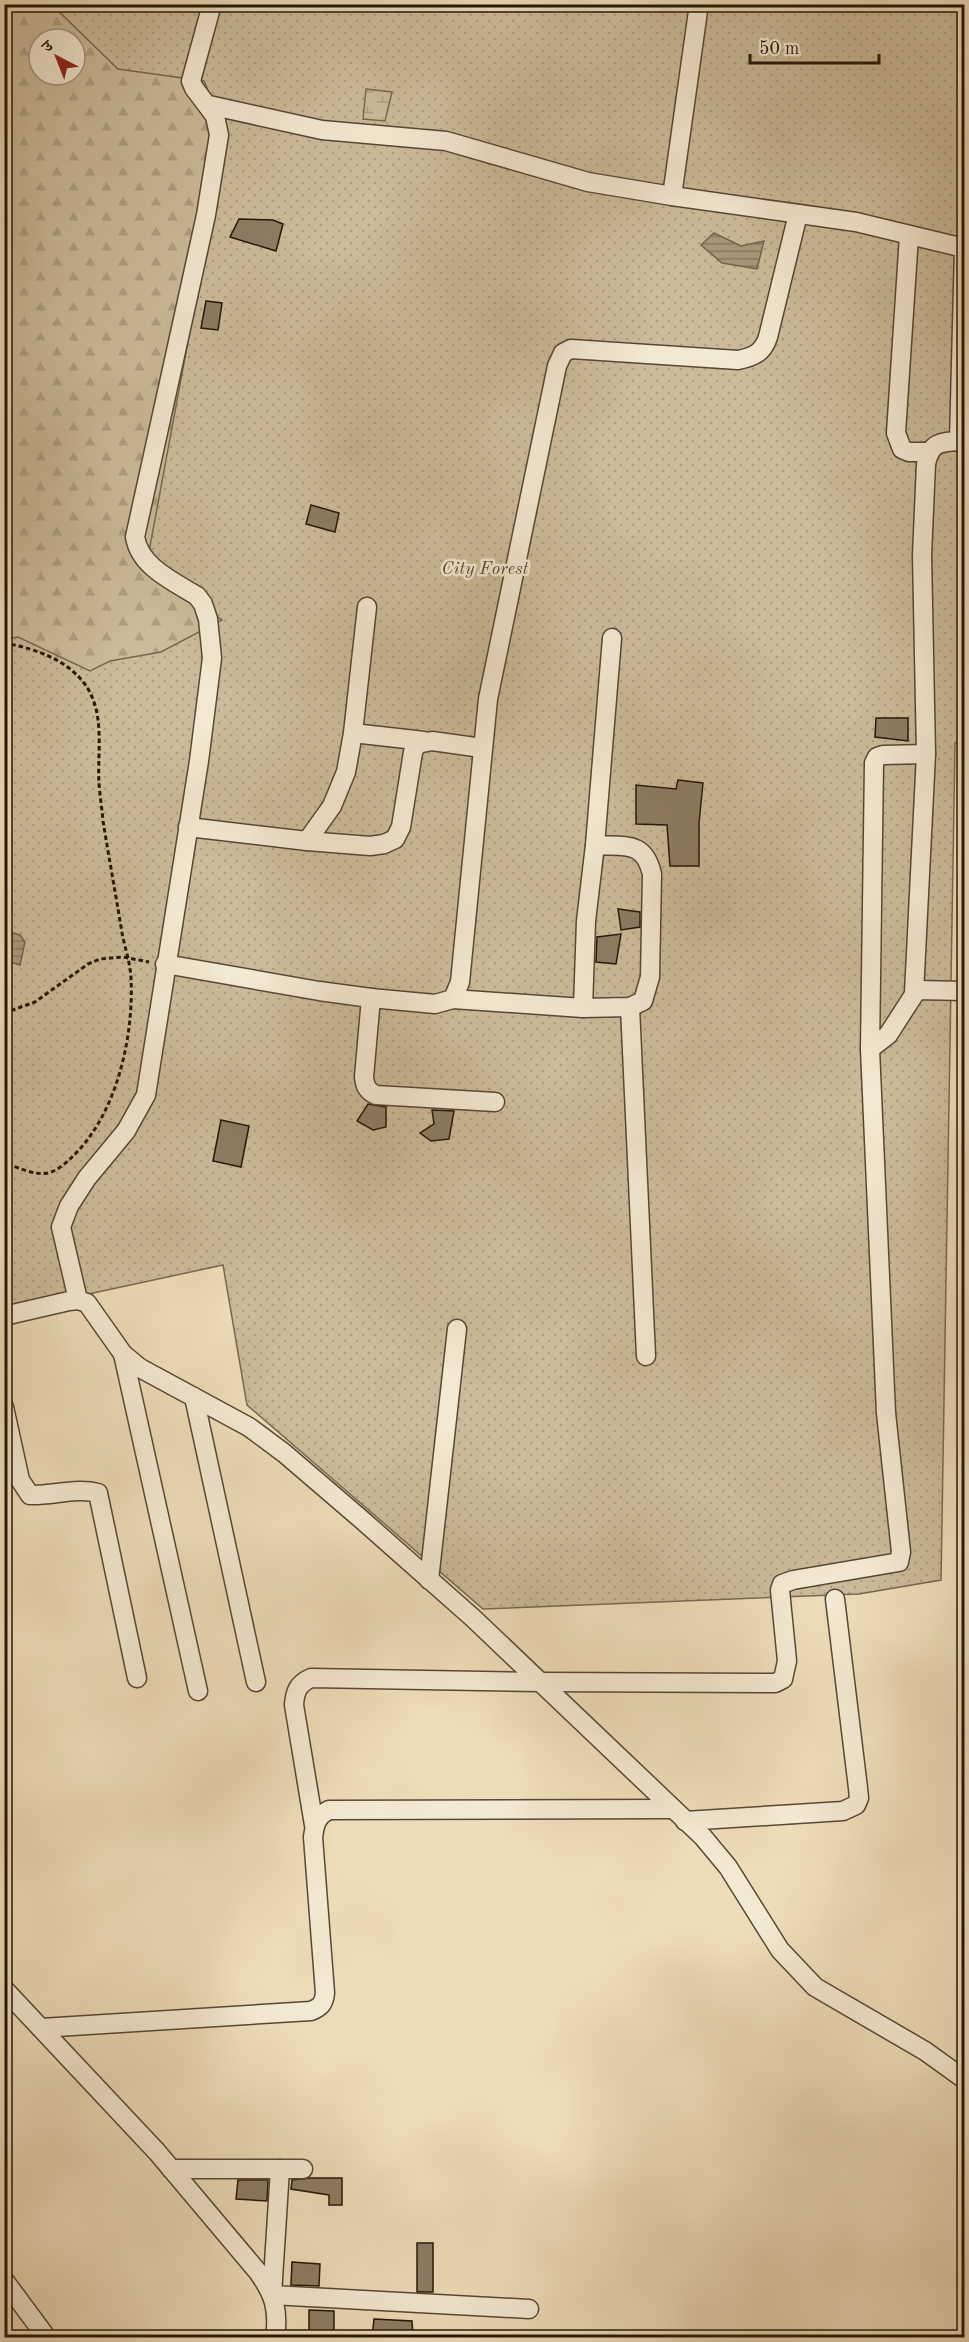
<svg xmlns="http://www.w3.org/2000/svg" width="969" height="2342" font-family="'Old Standard TT','Noto Serif Devanagari',serif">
  <defs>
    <pattern id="grass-dots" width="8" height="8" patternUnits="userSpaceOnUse" patternTransform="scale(1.5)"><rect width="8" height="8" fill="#cbbb9a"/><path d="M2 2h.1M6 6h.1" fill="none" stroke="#aea083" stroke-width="1.8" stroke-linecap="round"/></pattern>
    <pattern id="forest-firs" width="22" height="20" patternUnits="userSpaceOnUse" patternTransform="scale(1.5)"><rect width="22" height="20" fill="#cbbb9a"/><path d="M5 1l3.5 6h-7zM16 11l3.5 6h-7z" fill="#aea083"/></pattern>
    <pattern id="wetland-marsh" width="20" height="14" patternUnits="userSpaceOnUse" patternTransform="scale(1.5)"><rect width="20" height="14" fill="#cbbb9a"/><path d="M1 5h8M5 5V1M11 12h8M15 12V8" fill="none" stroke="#aea083"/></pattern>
    <pattern id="water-rules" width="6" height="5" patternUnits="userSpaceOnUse" patternTransform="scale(1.5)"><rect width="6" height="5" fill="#a8997c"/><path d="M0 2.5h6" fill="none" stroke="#887c64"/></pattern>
  </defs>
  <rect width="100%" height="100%" fill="#eddcb8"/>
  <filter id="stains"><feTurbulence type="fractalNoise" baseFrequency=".00333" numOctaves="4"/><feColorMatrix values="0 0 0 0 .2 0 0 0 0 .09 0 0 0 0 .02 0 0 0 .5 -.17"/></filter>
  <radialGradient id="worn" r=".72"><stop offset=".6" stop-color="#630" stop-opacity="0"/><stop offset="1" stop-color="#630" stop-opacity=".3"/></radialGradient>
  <!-- grass -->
  <path fill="url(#grass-dots)" stroke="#776951" stroke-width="1.5" fill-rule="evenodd" d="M4,5H964V743H955L941,1580L859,1594L483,1609L247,1405L223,1265L5,1312ZM39,39H75V75H39Z"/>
  <!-- forest -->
  <path fill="url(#forest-firs)" stroke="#776951" stroke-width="1.5" fill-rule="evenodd" d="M5,5H52L118,69L204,81L226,136L146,568L222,620L161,652L110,661L90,671L18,637L5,639ZM39,39H75V75H39Z"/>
  <!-- wetland -->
  <polygon fill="url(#wetland-marsh)" stroke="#776951" stroke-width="1.5" points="366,89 392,92 385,121 363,119"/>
  <!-- water -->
  <g fill="url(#water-rules)" stroke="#73654e" stroke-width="1.5">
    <polygon points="714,233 741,246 764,241 757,269 722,263 701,245"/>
    <polygon points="7,931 20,935 25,942 20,965 10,962 7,954"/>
  </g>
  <!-- building -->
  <g fill="#8c7d64" stroke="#231708" stroke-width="1.5">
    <polygon points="239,219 273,220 283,224 276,251 230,237"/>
    <polygon points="206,301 222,303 218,330 201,328"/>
    <polygon points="311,505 339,513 335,532 306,524"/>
    <polygon points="876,718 908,718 908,741 875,737"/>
    <polygon points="678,780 703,783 699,823 699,866 670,866 667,825 636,824 636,785 676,789"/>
    <polygon points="618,909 640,912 640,927 621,930"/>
    <polygon points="621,934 616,964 596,962 597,937"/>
    <polygon points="368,1104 386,1107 386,1127 373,1130 357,1121"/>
    <polygon points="432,1110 454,1111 449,1139 431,1141 420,1133 434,1124"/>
    <polygon points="221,1120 249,1126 241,1167 213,1161"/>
    <polygon points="310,2178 342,2178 342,2205 329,2205 329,2195 291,2189 292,2180"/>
    <polygon points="238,2180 268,2180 267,2201 236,2199"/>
    <rect x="417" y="2243" width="16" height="49"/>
    <polygon points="292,2262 320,2264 319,2286 291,2285"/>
    <polygon points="309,2310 334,2311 334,2337 309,2337"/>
    <polygon points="374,2319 412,2321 413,2337 372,2337"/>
  </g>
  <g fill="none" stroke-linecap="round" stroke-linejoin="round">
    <defs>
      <g id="minor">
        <polyline points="209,105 322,130 446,141 588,182 672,196 856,222 964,248"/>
        <polyline points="672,196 699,4"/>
        <polyline points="909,236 896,433 902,449 909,452 928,452"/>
        <polyline points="959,441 964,248"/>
        <polyline points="353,733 424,741"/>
        <polyline points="188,827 307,841 370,846 384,844 395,839 401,827 413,752 417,744 432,741 482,748"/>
        <polyline points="307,841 332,806 346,772 353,733 367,607"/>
        <path d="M165,964L319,991L371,998L435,1004L453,999L460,982L488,699L557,366L563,353L571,349L738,360C753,357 763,353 768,337L798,214"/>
        <path d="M914,993L926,754L922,555L926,464C931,440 943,442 964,441"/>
        <path d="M371,998L364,1077C365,1086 367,1091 376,1095L495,1102"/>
        <path d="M453,999L583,1008L630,1007L643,1001L650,977L652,874C644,840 625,847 595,845"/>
        <polyline points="630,1007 646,1356"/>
        <polyline points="583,1008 586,921 595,845 612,638"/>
        <polyline points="870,1049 888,1035 917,990 964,991"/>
        <path d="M78,1300L61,1227L69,1206L87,1178L126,1131L146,1095L199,761L212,658L208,619L203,604L197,596C173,581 140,567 135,537L206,215L219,135L215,116L194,88L191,81L212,4"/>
        <polyline points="4,1316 69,1301 78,1300 87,1303 123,1354 140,1368 249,1427 284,1453 361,1519 473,1618 703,1837 728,1867 780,1950 815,1987 925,2051 964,2079"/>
        <polyline points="123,1354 198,1691"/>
        <polyline points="194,1397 256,1682"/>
        <path d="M4,1407L20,1480L30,1495C52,1496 77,1487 98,1493L137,1678"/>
        <polyline points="429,1580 457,1329"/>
        <polyline points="685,1821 843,1811 856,1805 859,1798 858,1788 835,1599"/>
        <path d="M314,1825L294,1705C295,1691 298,1684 311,1678L540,1682L775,1683L783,1679L787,1661L780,1590L782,1584L793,1580L899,1562L901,1552L886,1413L870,1049L874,763L877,757L883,755L926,754"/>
        <path d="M4,1989L157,2152L258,2272C274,2294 279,2310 275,2338"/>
        <path d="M41,2028L311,2011C321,2007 324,2003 325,1993L313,1837C315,1823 317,1816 329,1810L673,1809"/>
        <polyline points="171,2169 303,2169"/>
        <polyline points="280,2169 272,2295 529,2309"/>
        <polyline points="4,2280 47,2338"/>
      </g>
    </defs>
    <!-- minor casing -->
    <use href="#minor" stroke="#564834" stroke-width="21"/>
    <!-- path -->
    <g stroke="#231708" stroke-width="3" stroke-dasharray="4.5 3" stroke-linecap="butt">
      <path d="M4,643C33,648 66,659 84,683C106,712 97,751 99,784C100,796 102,809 103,821C109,858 116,896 122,933C125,948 130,962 131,978C134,1036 117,1113 74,1155C67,1162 59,1170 48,1173C34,1176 18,1167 4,1163"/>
      <polyline points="4,1013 35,1002 88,964 100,959 123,957 149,962"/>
    </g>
    <!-- minor -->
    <use href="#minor" stroke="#f3e8d1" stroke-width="18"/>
  </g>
  <g text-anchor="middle" stroke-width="5" stroke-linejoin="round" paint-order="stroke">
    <!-- park labels -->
    <g font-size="18" font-style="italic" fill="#554834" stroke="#f3e8d1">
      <text x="485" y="574">City Forest</text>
    </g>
  </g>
  <!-- margin -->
  <rect width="969" height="2342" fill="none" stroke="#eddcb8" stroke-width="24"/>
  <rect x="6" y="6" width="957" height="2330" fill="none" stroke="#231708" stroke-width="3"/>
  <rect x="12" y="12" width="945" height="2318" fill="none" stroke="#231708" stroke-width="1.5"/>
  <!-- north arrow -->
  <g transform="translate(57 57) rotate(318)"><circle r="28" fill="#f3e8d1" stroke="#a09481" stroke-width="1.5"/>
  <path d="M0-4.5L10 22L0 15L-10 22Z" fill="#8f2418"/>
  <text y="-9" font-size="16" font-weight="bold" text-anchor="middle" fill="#231708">उ</text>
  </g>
  <!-- scale -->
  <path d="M750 54v9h129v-9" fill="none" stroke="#231708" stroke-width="3"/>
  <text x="759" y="54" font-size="18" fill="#231708" stroke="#f3e8d1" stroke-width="4.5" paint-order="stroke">50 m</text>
  <rect width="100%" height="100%" filter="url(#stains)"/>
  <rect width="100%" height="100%" fill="url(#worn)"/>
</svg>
